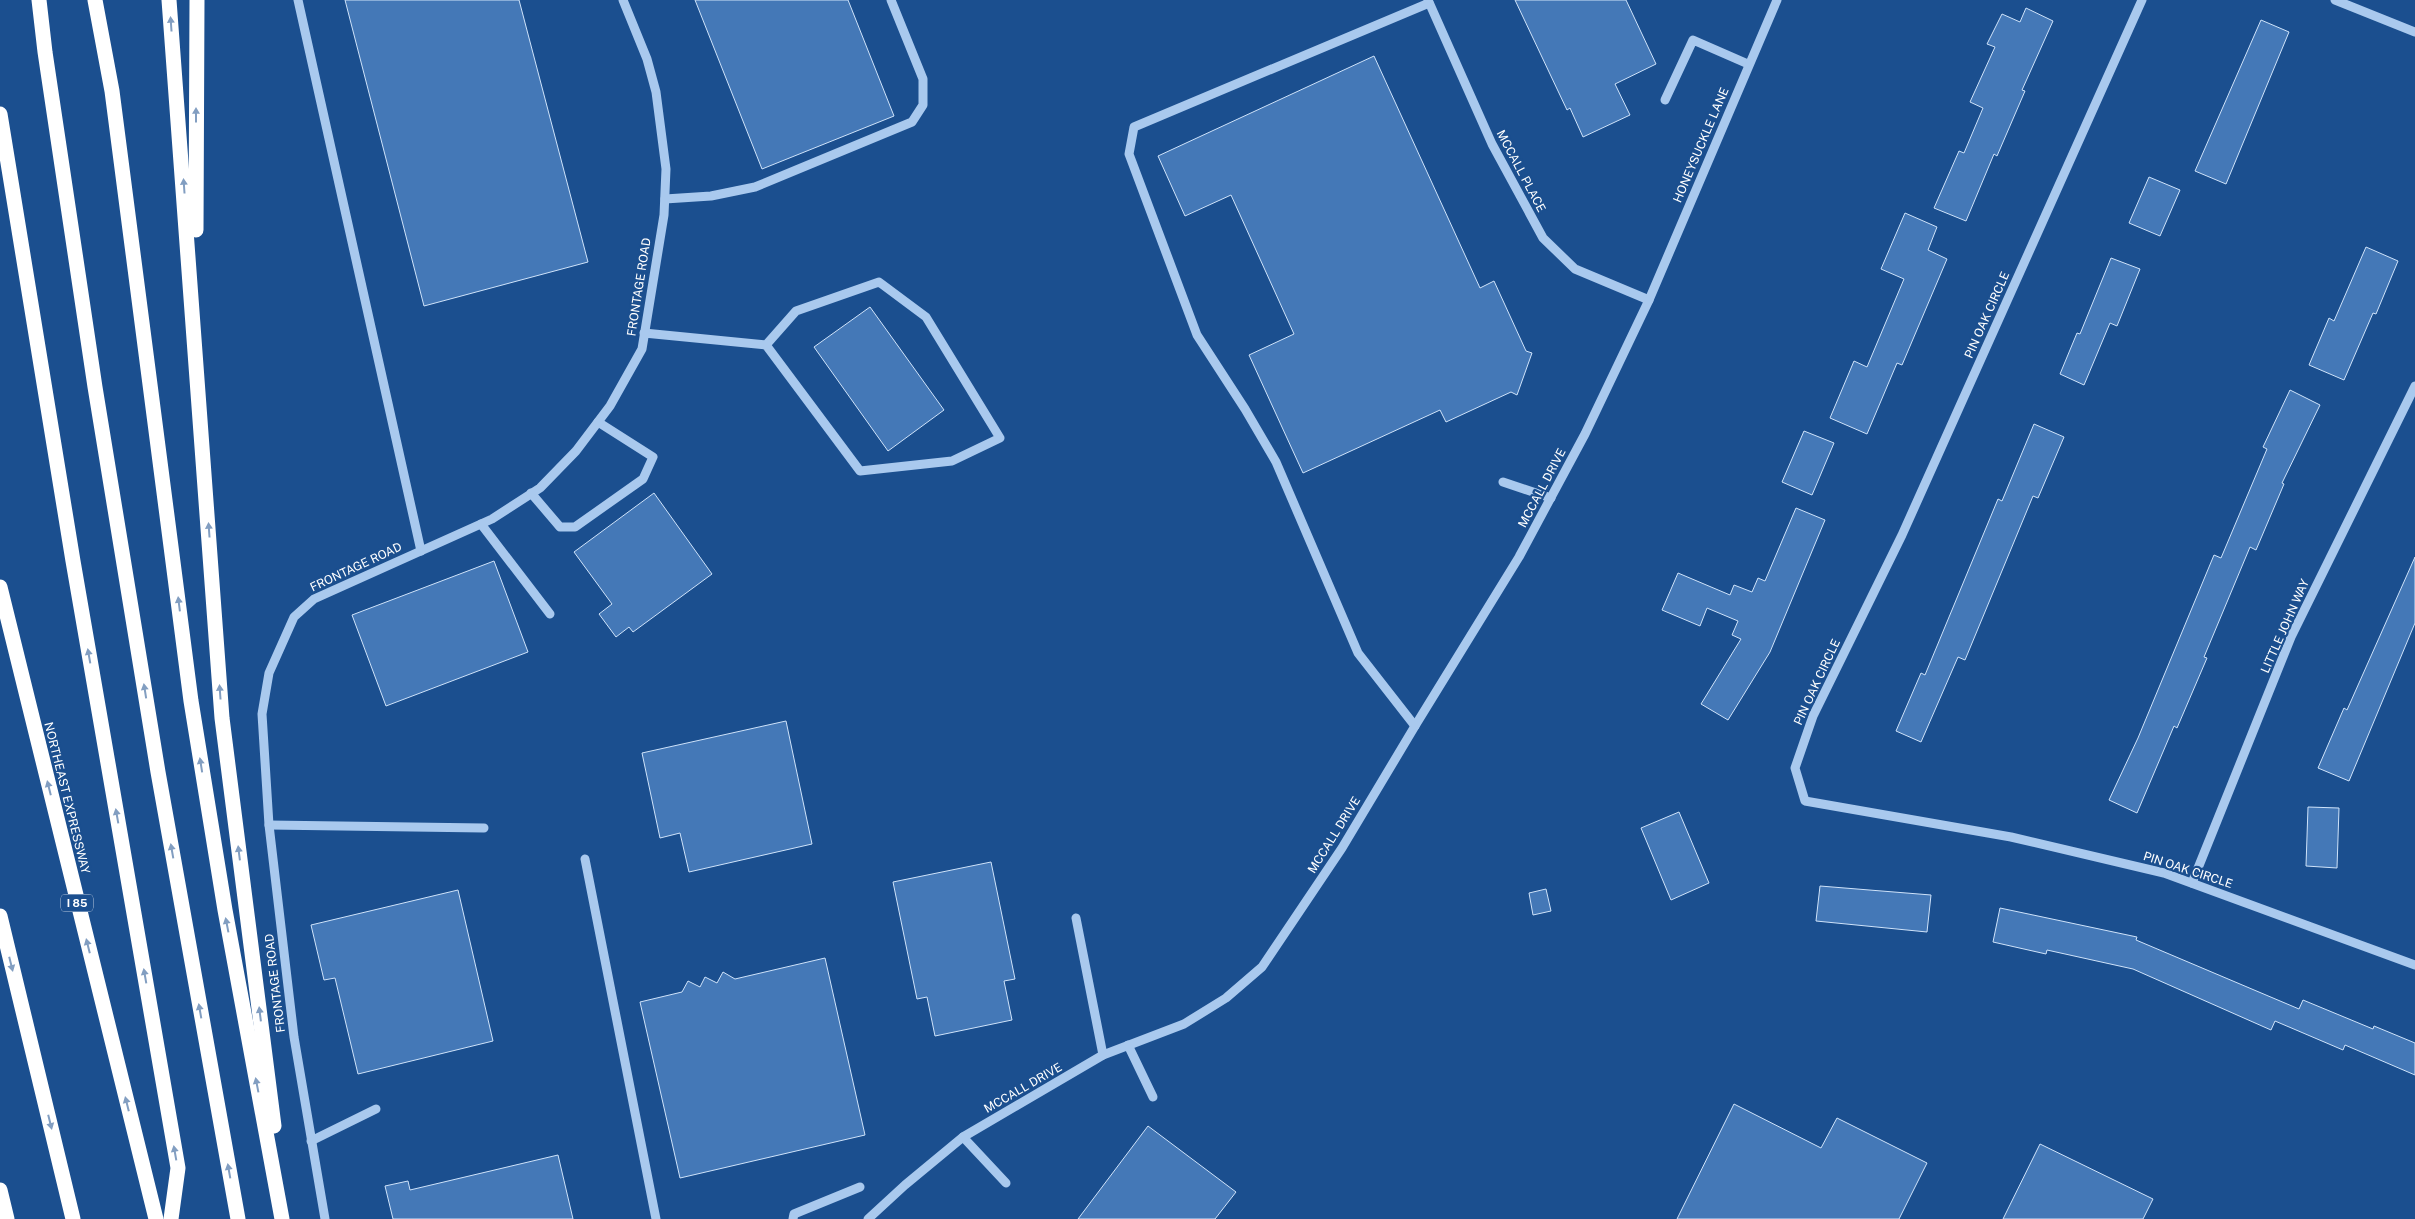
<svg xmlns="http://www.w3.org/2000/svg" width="2415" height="1219" font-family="'Public Sans',sans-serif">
  <rect width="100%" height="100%" fill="#1b4f8f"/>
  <!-- building -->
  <g fill="#4478b7" stroke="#cfe3fa">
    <polygon points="345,0 519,0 588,262 424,306"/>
    <polygon points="695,0 848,0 894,116 762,169"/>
    <polygon points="1515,0 1626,0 1656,64 1615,84 1630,115 1583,137 1570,108 1567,110"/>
    <polygon points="2026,8 2053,21 2022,90 2025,91 1997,156 1994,154 1966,221 1934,208 1959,151 1964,153 1983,108 1970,102 1995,47 1987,44 2002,14 2020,22"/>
    <polygon points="2261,20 2289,32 2226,184 2195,171"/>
    <polygon points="1374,56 1480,288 1494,281 1526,351 1532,353 1517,395 1511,392 1446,422 1440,410 1303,473 1249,355 1294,334 1231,195 1185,216 1158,156"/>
    <polygon points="2149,177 2180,190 2160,236 2129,223"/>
    <polygon points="1905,213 1937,227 1928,250 1947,259 1902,365 1897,363 1867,434 1830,418 1854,361 1867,367 1904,279 1881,269"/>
    <polygon points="2366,247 2398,261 2376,314 2373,313 2344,380 2309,365 2329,318 2334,321"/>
    <polygon points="2111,258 2140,269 2117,326 2110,323 2084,385 2060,374 2077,333 2080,334"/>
    <polygon points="870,307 944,410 888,451 814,347"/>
    <polygon points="2290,390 2320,405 2282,483 2284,484 2256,550 2250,547 2204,657 2207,658 2177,728 2174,726 2137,813 2109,800 2138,738 2214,555 2221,558 2267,449 2263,447"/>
    <polygon points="2034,424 2064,437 2038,498 2033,496 1965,660 1958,657 1921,742 1896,731 1921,673 1925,675 1998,499 2002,501"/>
    <polygon points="1804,431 1834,443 1812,495 1782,482"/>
    <polygon points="654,493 712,574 633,632 629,627 616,637 599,614 612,604 574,552"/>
    <polygon points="1796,508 1825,520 1770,652 1728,720 1701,704 1741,639 1732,635 1738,621 1707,608 1700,626 1662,610 1678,573 1730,595 1734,585 1752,592 1758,578 1765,581"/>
    <polygon points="2415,557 2415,623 2349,781 2318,768 2344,708 2347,710"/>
    <polygon points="494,561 528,652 386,706 352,615"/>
    <polygon points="786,721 812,844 689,872 680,833 660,838 642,753"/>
    <polygon points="2308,807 2339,808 2337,868 2306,866"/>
    <polygon points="1679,812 1709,883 1671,900 1641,828"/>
    <polygon points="991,862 1015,979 1004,981 1012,1020 935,1036 927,997 917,999 893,882"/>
    <polygon points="1820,886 1931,895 1927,932 1816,921"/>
    <polygon points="1546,889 1551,911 1533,915 1529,893"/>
    <polygon points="458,890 493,1041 358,1074 335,978 324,980 311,925"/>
    <polygon points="2000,908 2137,937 2136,940 2299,1009 2303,1000 2373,1029 2374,1026 2415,1043 2415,1075 2345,1045 2343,1050 2275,1021 2271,1030 2133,969 2047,950 2046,954 1993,942"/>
    <polygon points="825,958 865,1135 680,1178 640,1002 682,992 688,981 700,987 705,977 717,983 723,972 735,979"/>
    <polygon points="1734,1104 1821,1148 1837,1118 1927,1163 1899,1219 1677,1219"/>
    <polygon points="1148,1126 1236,1192 1215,1219 1078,1219"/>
    <polygon points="2040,1144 2153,1199 2143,1219 2003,1219"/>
    <polygon points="558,1155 573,1219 393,1219 385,1186 408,1181 410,1190"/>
  </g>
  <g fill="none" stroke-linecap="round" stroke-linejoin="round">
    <!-- minor -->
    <g stroke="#a9c9ee" stroke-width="9">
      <polyline points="298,0 421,551"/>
      <polyline points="1428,0 1492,144 1543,238 1575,269 1649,300"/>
      <polyline points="2142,0 1902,535 1813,716 1795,768 1805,801 2011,837 2164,873 2415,965"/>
      <polyline points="2335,0 2415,32"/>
      <polyline points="1665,100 1693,40 1748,64"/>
      <polyline points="665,199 711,196 755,187 912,122 923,105 923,79 891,0"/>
      <polyline points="644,333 766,345 860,471 952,461 1000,438 926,317 879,282 796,311 766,345"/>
      <polyline points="1503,482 1551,498"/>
      <polyline points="531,493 560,527 575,527 643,479 653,457 598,422"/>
      <polyline points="481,524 550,614"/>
      <polyline points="1415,726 1358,653 1276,462 1245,409 1197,335 1129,154 1134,127 1429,3"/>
      <polyline points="269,825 484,828"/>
      <polyline points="585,859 656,1219"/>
      <polyline points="2192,883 2291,637 2415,386"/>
      <polyline points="1076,918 1103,1055"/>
      <polyline points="1128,1045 1153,1097"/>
      <polyline points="963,1137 1006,1183"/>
      <polyline points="311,1141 376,1109"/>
      <polyline points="325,1219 294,1037 269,825 262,714 269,673 294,617 314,599 492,519 540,488 576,451 610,406 642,349 664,215 666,169 656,92 647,59 623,0"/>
      <polyline points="793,1219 794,1214 860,1187"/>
      <polyline points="868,1219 905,1185 963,1137 1103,1055 1184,1024 1226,998 1262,967 1342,848 1415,726 1519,557 1585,434 1649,300 1777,0"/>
    </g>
    <!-- highway -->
    <g stroke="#fff" stroke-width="15">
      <polyline points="39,0 45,52 95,387 158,772 238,1219"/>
      <polyline points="95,0 112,91 191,701 225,910 282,1219"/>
      <polyline points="169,0 222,718 274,1126"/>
      <polyline points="0,114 73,561 178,1168 171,1219"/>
      <polyline points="196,230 197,0"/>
      <polyline points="0,587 156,1219"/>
      <polyline points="0,916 73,1219"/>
      <polyline points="0,1190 7,1219"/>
    </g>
  </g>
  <!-- one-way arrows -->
  <defs><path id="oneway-solid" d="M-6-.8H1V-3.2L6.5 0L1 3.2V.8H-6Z" transform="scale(1.25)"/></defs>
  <g fill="#829ec1">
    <use href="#oneway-solid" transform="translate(171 24) rotate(-94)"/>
    <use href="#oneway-solid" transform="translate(196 115) rotate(-90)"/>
    <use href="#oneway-solid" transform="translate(184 186) rotate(-94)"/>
    <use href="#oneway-solid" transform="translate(209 530) rotate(-94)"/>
    <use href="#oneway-solid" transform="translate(179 604) rotate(-97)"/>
    <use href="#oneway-solid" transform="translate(89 656) rotate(-100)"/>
    <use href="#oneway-solid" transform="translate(145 691) rotate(-99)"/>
    <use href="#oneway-solid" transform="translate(220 692) rotate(-94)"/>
    <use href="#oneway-solid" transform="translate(201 765) rotate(-99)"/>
    <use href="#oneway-solid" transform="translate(49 788) rotate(-104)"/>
    <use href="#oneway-solid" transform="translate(117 816) rotate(-100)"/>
    <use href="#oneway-solid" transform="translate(172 851) rotate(-100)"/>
    <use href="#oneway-solid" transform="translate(239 853) rotate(-97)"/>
    <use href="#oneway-solid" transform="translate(227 925) rotate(-101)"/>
    <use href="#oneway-solid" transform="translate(88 946) rotate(-104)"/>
    <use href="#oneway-solid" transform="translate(11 964) rotate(76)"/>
    <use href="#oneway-solid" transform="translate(145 976) rotate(-100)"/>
    <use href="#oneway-solid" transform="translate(200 1011) rotate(-100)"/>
    <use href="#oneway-solid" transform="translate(260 1014) rotate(-97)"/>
    <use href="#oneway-solid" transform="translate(257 1085) rotate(-101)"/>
    <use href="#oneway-solid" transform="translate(127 1104) rotate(-104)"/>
    <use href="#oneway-solid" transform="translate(50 1122) rotate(76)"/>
    <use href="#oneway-solid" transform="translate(175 1153) rotate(-100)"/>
    <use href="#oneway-solid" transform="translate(229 1171) rotate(-100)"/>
  </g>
  <g text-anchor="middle" stroke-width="4.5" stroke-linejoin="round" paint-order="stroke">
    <!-- shield labels -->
    <rect fill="#1b4f8f" stroke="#bbcadd" stroke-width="1" x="61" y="894.5" width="32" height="17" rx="4"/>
    <g font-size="11" font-weight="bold" fill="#fff">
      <text x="77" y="907">I 85</text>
    </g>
    <!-- street labels -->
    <g font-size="12" fill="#fff" stroke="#1b4f8f">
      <text transform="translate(1701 145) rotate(-67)" y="4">HONEYSUCKLE LANE</text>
      <text transform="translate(1521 171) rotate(62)" y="4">MCCALL PLACE</text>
      <text transform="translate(639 287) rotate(-81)" y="4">FRONTAGE ROAD</text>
      <text transform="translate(1987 315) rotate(-66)" y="4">PIN OAK CIRCLE</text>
      <text transform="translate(1542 488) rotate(-62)" y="4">MCCALL DRIVE</text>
      <text transform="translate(356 567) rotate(-25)" y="4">FRONTAGE ROAD</text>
      <text transform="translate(2285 626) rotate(-66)" y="4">LITTLE JOHN WAY</text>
      <text transform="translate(1817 682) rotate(-65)" y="4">PIN OAK CIRCLE</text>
      <text transform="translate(67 798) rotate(76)" y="4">NORTHEAST EXPRESSWAY</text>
      <text transform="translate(1334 835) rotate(-58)" y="4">MCCALL DRIVE</text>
      <text transform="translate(2188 870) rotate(18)" y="4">PIN OAK CIRCLE</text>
      <text transform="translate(275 983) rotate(-97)" y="4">FRONTAGE ROAD</text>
      <text transform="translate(1023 1088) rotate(-30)" y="4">MCCALL DRIVE</text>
    </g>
  </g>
</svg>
